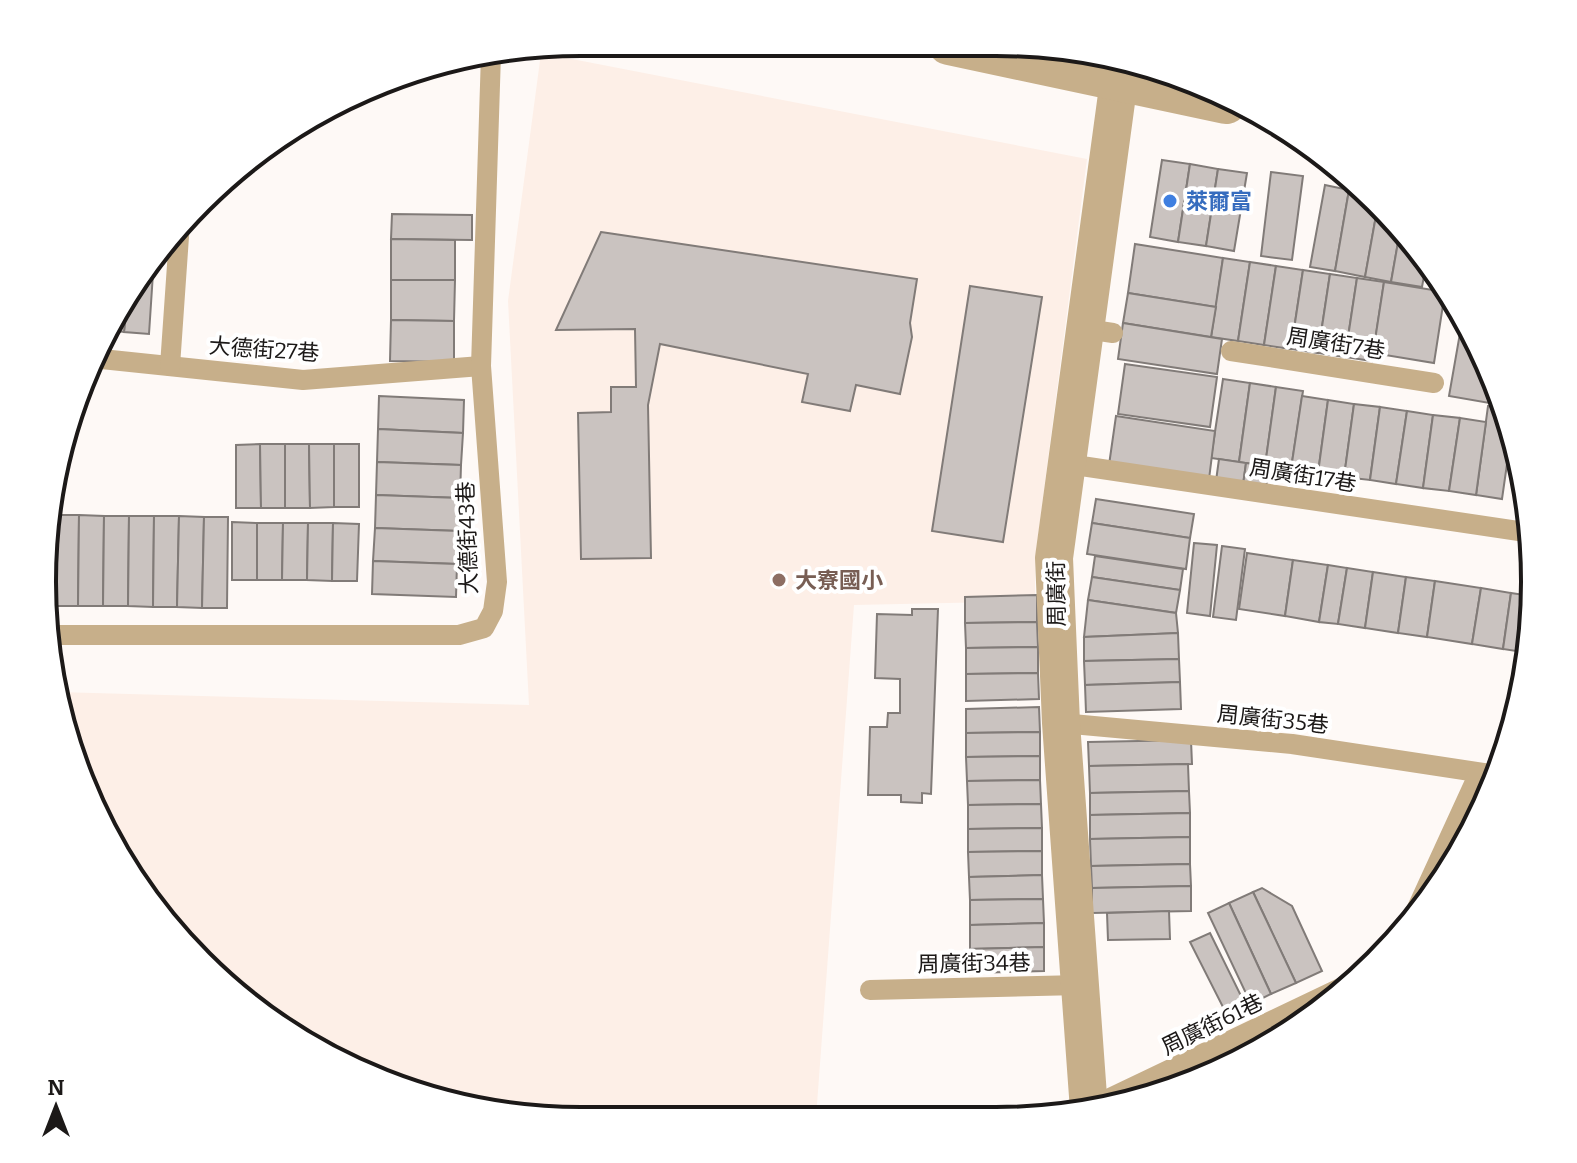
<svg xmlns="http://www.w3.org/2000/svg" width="1577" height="1163" font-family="Bitter,'Noto Sans TC',serif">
  <rect width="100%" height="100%" fill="#fef9f6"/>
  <!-- built -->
  <polygon fill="#fdefe7" points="541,53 1087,159 1035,559 1035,601 854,605 816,1118 546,1120 441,1102 312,1049 226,987 154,910 83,788 57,692 529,705 508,301"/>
  <!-- building -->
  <g fill="#cac3c0" stroke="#817b78" stroke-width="2">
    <polygon points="1162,160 1190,164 1178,242 1150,237"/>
    <polygon points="1190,164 1218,169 1206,246 1178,242"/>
    <polygon points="1218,169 1247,173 1234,251 1206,246"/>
    <polygon points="1271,172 1303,176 1292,260 1261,256"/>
    <polygon points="1325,185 1349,190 1335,271 1310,267"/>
    <polygon points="1349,190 1358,192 1377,210 1365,277 1335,271"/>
    <polygon points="1377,210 1400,231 1391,282 1365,277"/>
    <polygon points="392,214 472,215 472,240 391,239"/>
    <polygon points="1400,231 1427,259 1422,287 1391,282"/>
    <polygon points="601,232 917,279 910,323 912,337 900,394 856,385 850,411 802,402 808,374 660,344 648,405 651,558 581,559 578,413 611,412 611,387 636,387 635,329 556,330"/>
    <polygon points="391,239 455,240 455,280 391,280"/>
    <polygon points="1135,244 1223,258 1216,307 1128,293"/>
    <polygon points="154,258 149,334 124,332 127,299"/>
    <polygon points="1223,258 1250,262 1238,341 1211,337"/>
    <polygon points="1250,262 1276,266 1264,345 1238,341"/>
    <polygon points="1276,266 1303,270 1291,349 1264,345"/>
    <polygon points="1303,270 1330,274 1318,353 1291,349"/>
    <polygon points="1330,274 1357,278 1345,357 1318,353"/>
    <polygon points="1357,278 1384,282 1372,361 1345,357"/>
    <polygon points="391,280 455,280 454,321 391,320"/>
    <polygon points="1384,282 1445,292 1434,363 1373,353"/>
    <polygon points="970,286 1042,297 1003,542 932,531"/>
    <polygon points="1128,293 1216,307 1211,337 1123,323"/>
    <polygon points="127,299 124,332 106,330"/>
    <polygon points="1463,316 1479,342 1501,405 1449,396"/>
    <polygon points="391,320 454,321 454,362 390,361"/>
    <polygon points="1123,323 1222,339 1217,374 1118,359"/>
    <polygon points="1125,364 1217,377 1210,427 1118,414"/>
    <polygon points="1223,379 1250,383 1239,462 1211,458"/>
    <polygon points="1250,383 1276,387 1265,466 1239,462"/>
    <polygon points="1276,387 1303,391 1291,469 1265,466"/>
    <polygon points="379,396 464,400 463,433 378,429"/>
    <polygon points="1302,396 1328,400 1318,473 1291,469"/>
    <polygon points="1328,400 1354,404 1344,477 1318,473"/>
    <polygon points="1354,404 1380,407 1370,480 1344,477"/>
    <polygon points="1488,406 1504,408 1512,429 1502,499 1476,495"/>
    <polygon points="1380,407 1407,411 1396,484 1370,480"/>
    <polygon points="1407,411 1433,415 1423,488 1396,484"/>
    <polygon points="1433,415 1460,418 1449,491 1423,488"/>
    <polygon points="1116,416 1215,431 1209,479 1109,465"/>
    <polygon points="1460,418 1486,422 1476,495 1449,491"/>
    <polygon points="378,429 463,433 461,465 377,462"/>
    <polygon points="260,444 261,508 236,508 236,445"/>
    <polygon points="260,444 285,444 285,508 261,508"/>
    <polygon points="285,444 309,444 310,508 285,508"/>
    <polygon points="309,444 334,444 334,507 310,508"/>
    <rect x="334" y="444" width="25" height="63"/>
    <polygon points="1219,459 1246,463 1243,485 1216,481"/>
    <polygon points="377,462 461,465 460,498 376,495"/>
    <polygon points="1246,463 1269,466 1266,488 1243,485"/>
    <polygon points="376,495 460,498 459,531 375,528"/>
    <polygon points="1096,499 1194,514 1190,538 1092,523"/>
    <polygon points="51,515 54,515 53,606 48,606"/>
    <polygon points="54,515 79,515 78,606 53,606"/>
    <polygon points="79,515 104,516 103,606 78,606"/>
    <polygon points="104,516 129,516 128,606 103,606"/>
    <polygon points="129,516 154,516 153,607 128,606"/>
    <polygon points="154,516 179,516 177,607 153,607"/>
    <polygon points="179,516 204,517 202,608 177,607"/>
    <polygon points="204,517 228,517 227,608 202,608"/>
    <polygon points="232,522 257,523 257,580 232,580"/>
    <polygon points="257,523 283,523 282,580 257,580"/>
    <polygon points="283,523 308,523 307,580 282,580"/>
    <polygon points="308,523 333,523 332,581 307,580"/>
    <polygon points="333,523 359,524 357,581 332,581"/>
    <polygon points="1092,523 1190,538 1186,569 1087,554"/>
    <polygon points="375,528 459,531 457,564 373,561"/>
    <polygon points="1194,543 1217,545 1210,616 1187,613"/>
    <polygon points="1222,546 1245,549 1236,620 1213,617"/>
    <polygon points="1247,553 1293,560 1285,616 1239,609"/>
    <polygon points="1095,556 1183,569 1180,590 1092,577"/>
    <polygon points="1293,560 1328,565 1319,622 1285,616"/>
    <polygon points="373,561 457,564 456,597 372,594"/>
    <polygon points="1328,565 1347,568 1338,624 1319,622"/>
    <polygon points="1347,568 1373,572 1365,628 1338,624"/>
    <polygon points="1373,572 1406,577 1398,633 1365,628"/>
    <polygon points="1092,577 1180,590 1176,613 1088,600"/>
    <polygon points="1406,577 1435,581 1427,637 1398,633"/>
    <polygon points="1435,581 1481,588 1472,644 1427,637"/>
    <polygon points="1481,588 1511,593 1503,649 1472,644"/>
    <polygon points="1511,593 1532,596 1530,653 1503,649"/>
    <polygon points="1037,595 1037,622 965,623 965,597"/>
    <polygon points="1088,600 1176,613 1178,633 1084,637"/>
    <polygon points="912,609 938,609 931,794 922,793 922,803 901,802 901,795 868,795 870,727 887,727 888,713 900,713 900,679 875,678 877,614 912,615"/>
    <polygon points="1037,622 1038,647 966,648 965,623"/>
    <polygon points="1178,633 1179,659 1084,661 1084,637"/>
    <polygon points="1038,647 1038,673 966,674 966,648"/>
    <polygon points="1179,659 1180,682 1085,685 1084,661"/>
    <polygon points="1038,673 1039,699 966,701 966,674"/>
    <polygon points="1180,682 1181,709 1086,712 1085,685"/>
    <polygon points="1039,707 1040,732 966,733 966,709"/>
    <polygon points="1040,732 1040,756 966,757 966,733"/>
    <polygon points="1191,740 1192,764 1089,766 1088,742"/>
    <polygon points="1040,756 1040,780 967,781 966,757"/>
    <polygon points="1188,764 1189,791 1090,793 1089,766"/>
    <polygon points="1040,780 1041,804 968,805 967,781"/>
    <polygon points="1189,791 1190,813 1090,815 1090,793"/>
    <polygon points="1041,804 1042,828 968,829 968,805"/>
    <polygon points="1190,813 1190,837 1090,839 1090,815"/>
    <polygon points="1042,828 1042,851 968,852 968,829"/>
    <polygon points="1190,837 1190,864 1091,866 1090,839"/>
    <polygon points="1042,851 1042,875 969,877 968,852"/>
    <polygon points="1190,864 1191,886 1092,888 1091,866"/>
    <polygon points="1042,875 1043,899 970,900 969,877"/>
    <polygon points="1191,886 1191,911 1092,913 1092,888"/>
    <polygon points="1262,888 1292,906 1322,971 1296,983 1253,892"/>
    <polygon points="1253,892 1296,983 1271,994 1229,903"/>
    <polygon points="1043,899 1044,923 970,925 970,900"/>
    <polygon points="1229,903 1271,994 1251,1004 1208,913"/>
    <polygon points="1169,911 1170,939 1108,940 1107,913"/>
    <polygon points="1044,923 1044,947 970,949 970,925"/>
    <polygon points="1210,933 1246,1006 1227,1015 1190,942"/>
    <polygon points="1044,947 1044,971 971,973 970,949"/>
  </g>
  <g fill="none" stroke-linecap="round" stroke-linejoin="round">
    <!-- service -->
    <g stroke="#c7af8a" stroke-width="20">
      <polyline points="1086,329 1113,333"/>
      <polyline points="1231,351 1434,383"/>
      <polyline points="92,358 303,380 481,366"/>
      <polyline points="170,366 180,222"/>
      <polyline points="1068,464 1532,533"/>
      <polyline points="47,635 459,635 484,628 493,611 497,582 481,366 491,54"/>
      <polyline points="1061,723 1292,744 1497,775"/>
      <polyline points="1407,930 1479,773"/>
      <polyline points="870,990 1080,985"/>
      <polyline points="1190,1061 1224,1067"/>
      <polyline points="1089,1108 1355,981"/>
    </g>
    <!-- minor -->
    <polyline stroke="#c7af8a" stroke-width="38" points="1089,1110 1061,723 1054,558 1119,80"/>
    <!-- tertiary -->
    <polyline stroke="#c7af8a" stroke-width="44" points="949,43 1226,102"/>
  </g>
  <!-- markers -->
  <circle fill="#3f7fe0" stroke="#fff" stroke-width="3" cx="1170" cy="201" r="8"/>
  <circle fill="#8d6e63" stroke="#fff" stroke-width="3" cx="779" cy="580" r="8"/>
  <g text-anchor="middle" stroke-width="8" stroke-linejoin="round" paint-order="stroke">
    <!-- shop labels -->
    <g font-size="22" font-weight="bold" fill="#366cbe" stroke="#fff" text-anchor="start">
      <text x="1186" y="209">萊爾富</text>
    </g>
    <!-- street labels -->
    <g font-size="22" fill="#1c1918" stroke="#fff">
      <text transform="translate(1336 343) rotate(9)" y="8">周廣街7巷</text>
      <text transform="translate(264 349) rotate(4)" y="8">大德街27巷</text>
      <text transform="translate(1303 475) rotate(9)" y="8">周廣街17巷</text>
      <text transform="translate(467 538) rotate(-92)" y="8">大德街43巷</text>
      <text transform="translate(1056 594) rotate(-91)" y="8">周廣街</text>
      <text transform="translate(1273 719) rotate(6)" y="8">周廣街35巷</text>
      <text transform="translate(974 963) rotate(-1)" y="8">周廣街34巷</text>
      <text transform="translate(1212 1024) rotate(-26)" y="8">周廣街61巷</text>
    </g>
    <!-- education labels -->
    <g font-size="22" font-weight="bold" fill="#785e54" stroke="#fff" text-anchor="start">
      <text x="795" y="588">大寮國小</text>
    </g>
  </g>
  <!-- crop -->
  <path d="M0 0H1577V1163H0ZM581 56H996A525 525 0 0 1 1521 581V582A525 525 0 0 1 996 1107H581A525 525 0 0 1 56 582V581A525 525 0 0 1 581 56Z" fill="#fff" fill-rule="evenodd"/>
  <path fill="none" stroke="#1c1918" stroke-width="4" d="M581 56H996A525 525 0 0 1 1521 581V582A525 525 0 0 1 996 1107H581A525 525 0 0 1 56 582V581A525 525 0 0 1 581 56Z"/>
  <!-- north arrow -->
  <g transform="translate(56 1107)" stroke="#ffffff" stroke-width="6" paint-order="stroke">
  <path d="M0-6L14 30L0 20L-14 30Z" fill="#1c1918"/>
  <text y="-12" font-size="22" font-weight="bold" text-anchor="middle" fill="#1c1918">N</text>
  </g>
</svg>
